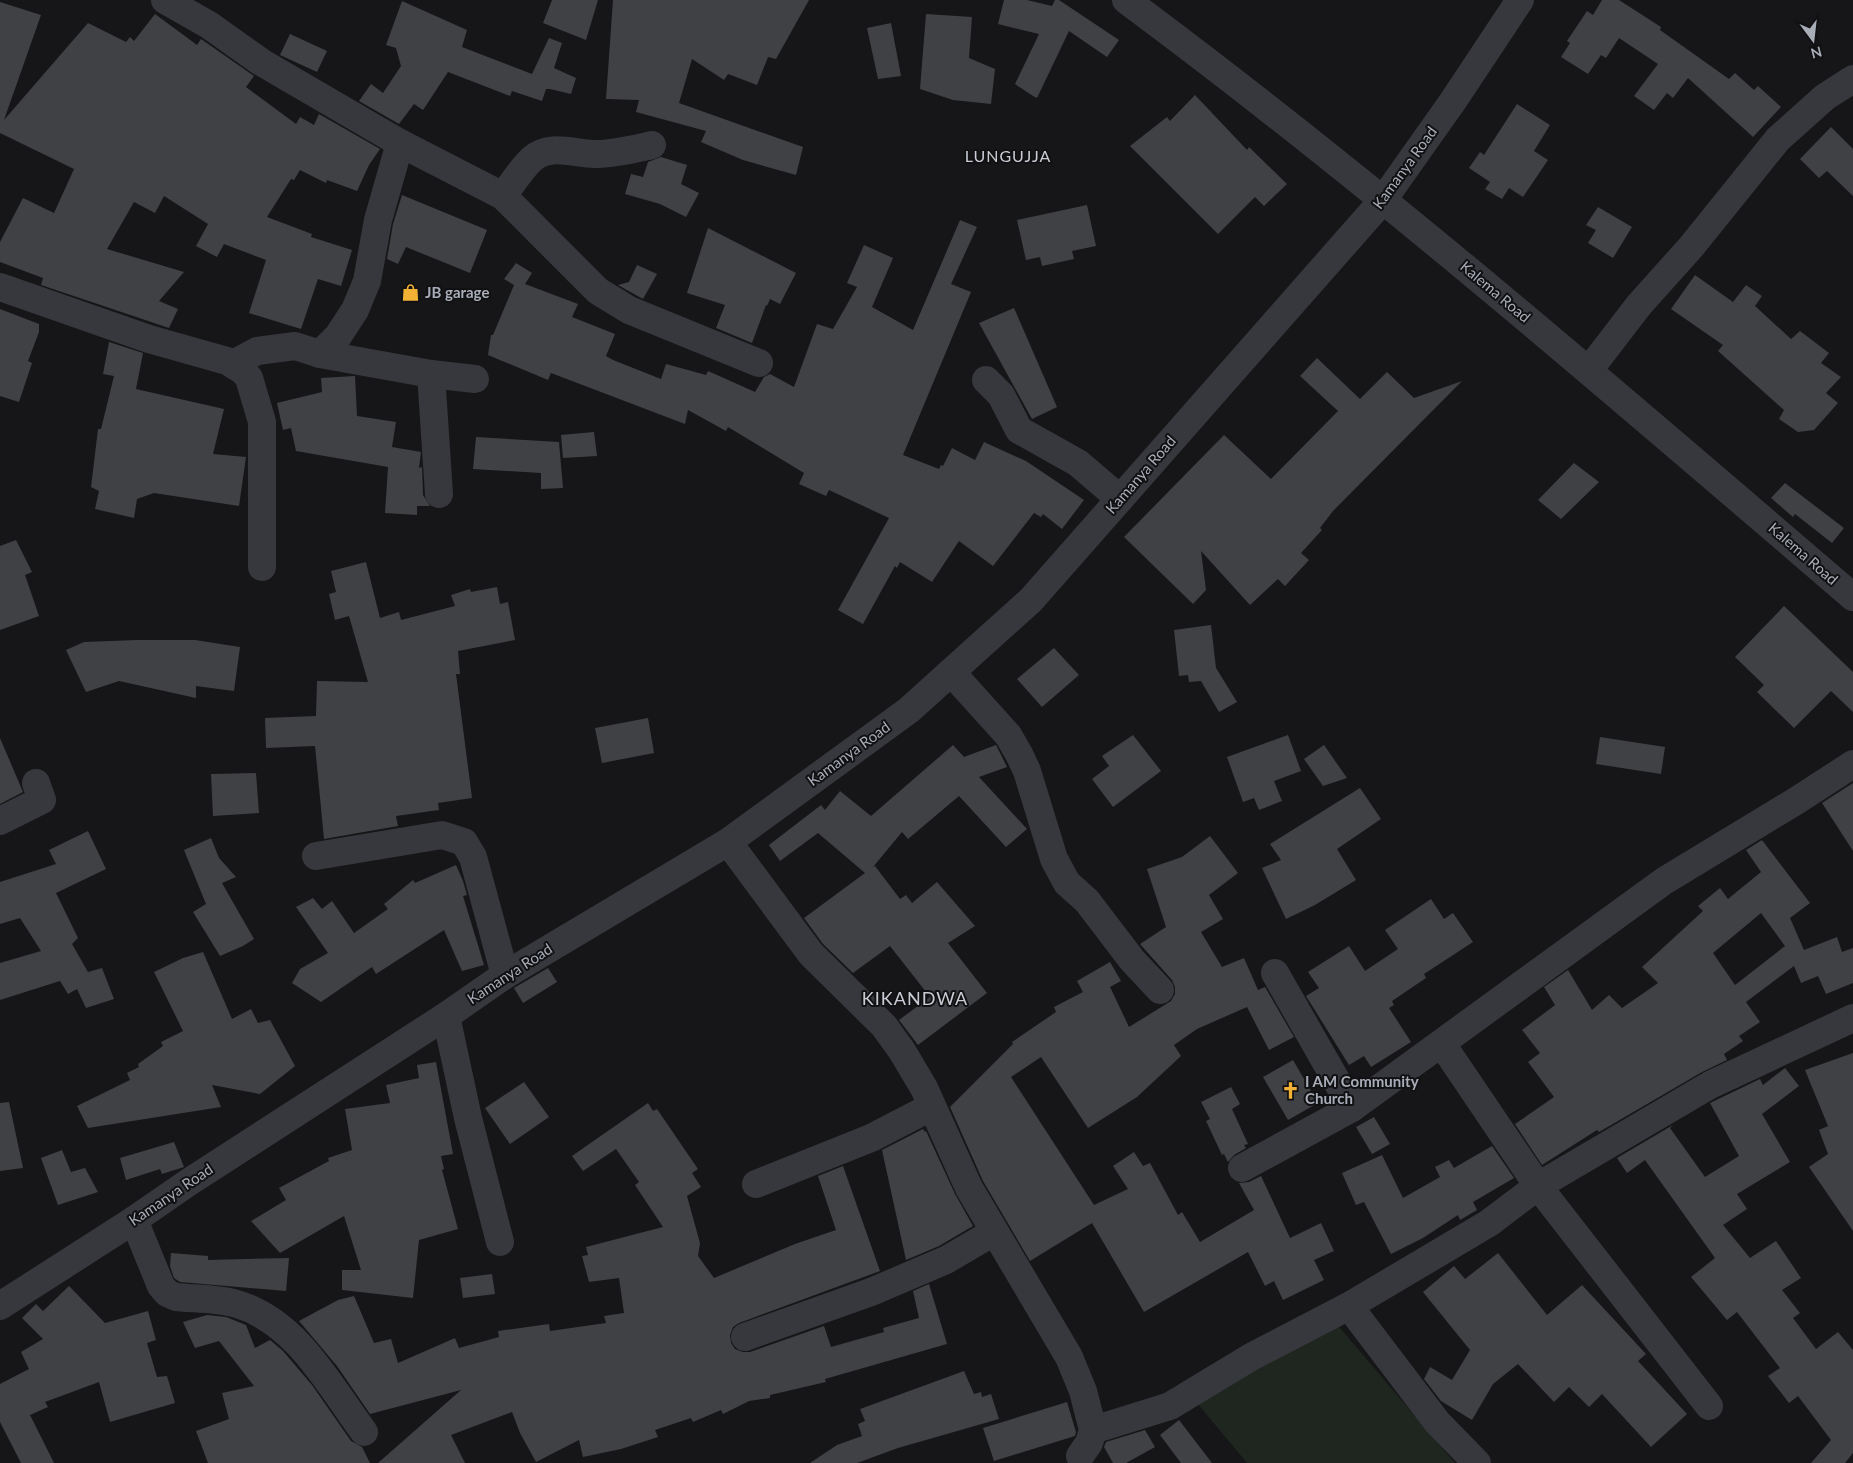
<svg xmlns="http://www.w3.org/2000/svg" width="1853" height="1463" font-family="Lato,sans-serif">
  <rect width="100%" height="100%" fill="#161618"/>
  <!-- green -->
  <polygon fill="#1e261f" points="1335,1322 1455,1463 1247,1463 1197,1403"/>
  <!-- building -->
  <g fill="#404145" fill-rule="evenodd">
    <polygon points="552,0 598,0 586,40 543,23"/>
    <polygon points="613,0 809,0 776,59 768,57 757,85 728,74 724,80 692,59 679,103 803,147 796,175 743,160 701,142 706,131 636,112 639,100 606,99"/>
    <polygon points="1004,0 1027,0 1052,6 1055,0 1059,0 1119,40 1107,57 1069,31 1037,98 1033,96 1015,84 1039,34 998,24"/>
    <polygon points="1602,0 1619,0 1661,27 1660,30 1729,79 1735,73 1754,90 1758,86 1781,107 1753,137 1688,78 1673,98 1667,93 1654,110 1634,96 1658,64 1619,38 1606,58 1601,55 1588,74 1561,57 1570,43 1567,41 1587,11 1593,15"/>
    <polygon points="402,1 467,30 462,47 532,74 549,38 562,43 554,68 576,78 571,94 550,89 546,89 542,101 512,91 510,96 448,72 423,110 414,104 399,124 359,101 371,84 383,93 401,66 396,48 386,45"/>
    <polygon points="0,2 41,15 4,120 88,23 126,42 130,37 134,41 155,14 197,45 201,39 254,76 246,87 296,124 300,117 314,125 319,114 380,149 369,165 357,191 327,180 326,183 300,170 294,180 291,179 267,217 312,234 311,237 352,250 341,286 318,279 301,329 249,313 266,260 224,244 217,257 196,246 208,224 164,196 155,213 134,202 107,249 184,272 159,301 178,309 169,328 41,285 43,278 0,262 0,242 23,198 54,213 74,169 0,133"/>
    <polygon points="926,14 972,17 969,58 995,69 991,104 953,100 920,89"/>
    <polygon points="891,23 901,76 878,79 867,28"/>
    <polygon points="290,34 327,51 317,72 280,55"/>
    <polygon points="1195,95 1247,150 1249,147 1287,184 1264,206 1255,197 1218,234 1130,146 1167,117 1170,121"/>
    <polygon points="1517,104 1550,125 1534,151 1548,160 1523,197 1509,188 1502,199 1485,189 1490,182 1469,168 1480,152 1484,155"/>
    <polygon points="1831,127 1853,149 1853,196 1827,171 1819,178 1800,159"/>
    <polygon points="661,157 687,165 681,184 699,193 686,217 660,204 625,194 631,174 643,177 648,162"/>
    <polygon points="402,195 487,230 470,273 406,247 398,264 387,259 393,224"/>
    <polygon points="1087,205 1096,246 1072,251 1074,259 1042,266 1040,257 1026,260 1017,220"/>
    <polygon points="1598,207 1632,227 1613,258 1588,243 1596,230 1586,225"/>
    <polygon points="960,220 977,227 951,284 971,292 903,455 939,469 941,465 943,466 952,448 975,460 984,442 1026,461 1084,500 1062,529 1043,514 1041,517 1034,513 993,566 959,541 932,582 900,562 897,568 895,566 863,624 838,610 889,518 829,490 826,496 799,484 804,473 728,427 726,431 688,410 685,424 551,373 548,380 488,355 491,335 493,335 514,285 504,279 516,263 532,273 525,284 578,304 572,317 615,334 606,356 613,360 661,379 666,364 706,375 708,371 755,392 764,377 770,374 794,387 817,324 833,329 857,287 847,283 864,245 893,258 872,307 913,330"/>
    <polygon points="708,228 796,273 780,304 770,299 767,306 766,305 752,343 716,328 725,305 687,293"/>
    <polygon points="637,265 657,274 643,299 618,285 629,282"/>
    <polygon points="1695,275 1733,302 1746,285 1762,296 1755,306 1791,339 1800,331 1829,353 1821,363 1841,377 1826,393 1838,403 1814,430 1798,432 1779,419 1784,410 1718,351 1723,345 1671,309"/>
    <polygon points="1014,308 1057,407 1032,419 979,323"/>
    <polygon points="0,309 39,324 39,332 28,361 32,363 19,402 0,396"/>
    <polygon points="109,342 143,353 136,389 224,409 213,454 246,457 239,506 154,493 137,499 134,518 95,509 99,491 91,487 98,429 101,429 114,376 103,374"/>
    <polygon points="1317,358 1360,399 1387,372 1414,398 1462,381 1333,511 1320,528 1322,530 1301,553 1309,560 1285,586 1278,579 1250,605 1201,551 1206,590 1193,604 1124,537 1224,435 1271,479 1338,411 1300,376"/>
    <polygon points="355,376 357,416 396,422 392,447 421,452 419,468 422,467 423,495 430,506 417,506 417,515 385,513 388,467 296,451 291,428 283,430 277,403 322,392 321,378"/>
    <polygon points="594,432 597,456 563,458 561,435"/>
    <polygon points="476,437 559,442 563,488 541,489 541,473 473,469"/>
    <polygon points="1574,463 1599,482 1561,519 1538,500"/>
    <polygon points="1785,483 1844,528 1832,543 1795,514 1793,517 1771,498"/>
    <polygon points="16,540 32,572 25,575 39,616 0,630 0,546"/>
    <polygon points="366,562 380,618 399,612 401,620 455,606 451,595 470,589 471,592 497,587 500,604 508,602 515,640 458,651 460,674 456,674 472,798 438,803 439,810 396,816 398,826 324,839 315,746 266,748 265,718 316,716 317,681 368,682 349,616 335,620 329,594 336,592 331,571"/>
    <polygon points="1784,606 1853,672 1853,712 1831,691 1794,728 1757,692 1764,685 1735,657"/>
    <polygon points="1211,625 1216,668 1237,702 1219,712 1201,681 1189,682 1188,675 1179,676 1174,630"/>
    <polygon points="137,640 195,640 240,647 234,691 196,686 196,698 119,681 86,692 66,650 84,642"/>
    <polygon points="1054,648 1079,675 1042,707 1017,679"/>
    <polygon points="648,718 654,753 602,763 595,728"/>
    <polygon points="1133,735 1161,771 1113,807 1092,779 1109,766 1102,756"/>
    <polygon points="1288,735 1301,771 1274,781 1282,801 1259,810 1254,798 1243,802 1227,757"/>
    <polygon points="1600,737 1665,747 1661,774 1596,764"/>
    <polygon points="0,738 23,792 0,804"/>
    <polygon points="953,745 964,757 996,745 1007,767 979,777 1027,829 1006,847 959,796 908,839 902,832 873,867 875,866 900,899 906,895 912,903 937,882 975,926 948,943 987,993 918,1045 899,1020 930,997 890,946 853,973 823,944 804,918 865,873 818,833 780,861 769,845 821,805 825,810 840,791 871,816"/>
    <polygon points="1324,745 1347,778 1323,786 1304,759"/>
    <polygon points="256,773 259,813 213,816 211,774"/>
    <polygon points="1853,783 1853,851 1822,803"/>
    <polygon points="1360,788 1381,819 1337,849 1356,880 1315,905 1286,919 1262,868 1281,860 1270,844"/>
    <polygon points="88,831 106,869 56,893 78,938 72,944 88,972 102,968 114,999 86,1008 77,989 68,994 60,981 0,1000 0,963 41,951 20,918 0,924 0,882 56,864 49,850"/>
    <polygon points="1210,836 1238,873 1209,895 1223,919 1201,932 1222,967 1244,958 1258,990 1265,987 1294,1037 1269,1050 1247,1007 1197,1029 1174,1045 1181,1056 1137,1097 1088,1128 1041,1057 1011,1077 1094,1205 1128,1189 1113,1166 1134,1152 1143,1166 1150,1163 1178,1215 1182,1212 1200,1242 1254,1210 1239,1183 1249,1182 1261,1176 1290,1238 1321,1223 1334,1251 1314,1260 1324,1280 1283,1300 1274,1281 1265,1286 1248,1252 1144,1312 1092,1223 1030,1261 983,1181 950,1107 1013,1044 1012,1042 1056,1012 1054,1007 1083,992 1077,981 1110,962 1121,981 1110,987 1129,1027 1171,1001 1175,994 1175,987 1172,980 1140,944 1166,927 1147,869 1182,857"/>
    <polygon points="211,838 219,858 236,877 222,883 254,939 243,946 220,956 193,912 206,904 184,850"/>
    <path d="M1762,840L1810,903L1790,918L1804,950L1837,937L1842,952L1853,948V983L1826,994L1818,976L1801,983L1794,966L1746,1002L1760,1022L1739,1036L1743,1041L1724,1054L1727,1060L1702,1072L1599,1132L1597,1130L1542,1165L1515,1124L1554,1097L1528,1062L1540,1053L1522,1030L1555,1005L1544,987L1568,970L1592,1010L1609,995L1622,1008L1658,983L1642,967L1703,911L1698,906L1720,888L1728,899L1761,872L1746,850ZM1761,913L1785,946L1735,985L1713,953Z"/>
    <polygon points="456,865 463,881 467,895 463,896 484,965 462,971 444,930 376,974 372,967 321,1002 292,983 300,969 328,953 296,907 313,898 322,909 332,901 354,933 388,909 384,904 413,880 415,883"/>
    <polygon points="1431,899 1444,919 1453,913 1473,942 1424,974 1426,978 1392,1001 1394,1005 1389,1008 1411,1042 1371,1067 1364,1056 1349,1065 1306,996 1319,988 1308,972 1349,946 1365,971 1398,949 1385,930"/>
    <polygon points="203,952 232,1019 251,1009 258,1023 270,1020 295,1066 260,1094 212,1085 221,1107 88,1128 77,1106 130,1080 127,1073 139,1067 138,1064 163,1046 161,1042 183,1031 154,972 183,958"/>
    <polygon points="548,968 557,982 523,1003 514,988"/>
    <polygon points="1853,1053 1853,1231 1809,1167 1828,1154 1819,1130 1828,1126 1805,1070"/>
    <polygon points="1293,1060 1318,1103 1288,1120 1263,1077"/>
    <polygon points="436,1062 453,1154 441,1156 444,1169 442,1170 458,1229 419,1240 413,1298 342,1290 342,1270 361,1270 344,1216 280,1253 251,1221 286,1200 279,1188 329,1161 328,1158 352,1150 345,1109 390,1103 386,1085 419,1078 417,1065"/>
    <polygon points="1785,1068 1799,1086 1762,1114 1790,1162 1737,1194 1747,1209 1723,1225 1750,1258 1776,1241 1801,1278 1782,1290 1800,1313 1793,1318 1816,1349 1838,1332 1853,1350 1853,1453 1845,1463 1811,1463 1831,1440 1798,1396 1789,1403 1768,1376 1780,1368 1737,1312 1727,1320 1691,1277 1715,1258 1645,1160 1627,1173 1617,1158 1673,1125 1670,1128 1705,1177 1739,1156 1710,1103 1760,1079 1763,1085"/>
    <polygon points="524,1082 549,1117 510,1144 485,1108"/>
    <polygon points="1231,1087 1240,1104 1232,1109 1248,1144 1244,1145 1246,1148 1234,1155 1228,1162 1224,1154 1222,1155 1206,1121 1210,1119 1201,1102"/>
    <polygon points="9,1102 23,1168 0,1171 0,1103"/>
    <polygon points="648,1103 653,1111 657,1109 698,1169 692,1173 701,1187 687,1196 700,1243 698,1256 714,1278 795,1244 836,1230 818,1176 843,1166 880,1271 739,1323 733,1327 730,1335 731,1343 735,1349 743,1352 750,1352 824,1326 831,1347 884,1332 883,1328 919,1318 913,1291 929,1284 947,1344 825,1379 826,1382 770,1395 770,1398 749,1401 723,1414 721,1410 693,1422 691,1418 655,1430 658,1437 621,1449 583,1457 579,1440 536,1462 520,1433 512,1412 451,1435 465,1463 378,1463 461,1390 370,1414 337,1366 299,1321 338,1300 354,1296 374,1343 391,1339 398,1363 455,1338 459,1348 499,1337 498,1331 549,1324 550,1331 606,1323 604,1316 624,1313 619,1278 589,1282 582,1256 588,1255 586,1247 663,1227 635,1185 639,1182 616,1149 583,1171 572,1156"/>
    <polygon points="1374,1117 1390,1144 1372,1154 1356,1127"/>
    <polygon points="923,1129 925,1132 926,1131 955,1194 973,1226 939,1246 906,1260 882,1150"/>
    <polygon points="174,1142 184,1167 162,1174 160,1169 126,1180 120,1158"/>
    <polygon points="1492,1146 1514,1178 1473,1202 1477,1210 1460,1220 1458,1215 1423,1238 1391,1254 1364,1202 1356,1205 1342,1173 1382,1155 1403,1198 1440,1177 1435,1167 1449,1160 1454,1168"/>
    <polygon points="62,1150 71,1172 85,1168 98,1192 58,1205 41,1158"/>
    <polygon points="171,1253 208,1256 208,1260 289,1258 286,1291 180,1282 174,1278 170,1266"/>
    <polygon points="1498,1253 1547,1315 1582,1285 1646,1354 1638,1361 1687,1414 1651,1447 1602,1394 1589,1407 1569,1387 1554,1402 1518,1364 1493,1384 1472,1420 1441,1401 1424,1379 1430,1367 1452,1380 1470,1350 1423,1292 1454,1266 1465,1279"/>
    <polygon points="492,1274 495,1294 463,1298 460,1278"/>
    <polygon points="69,1286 105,1323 148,1311 156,1340 147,1343 157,1377 167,1376 175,1403 110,1422 99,1382 45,1402 48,1407 30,1415 54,1463 21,1463 0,1422 0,1384 29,1369 21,1352 43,1339 22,1318 36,1304 43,1311"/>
    <polygon points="207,1315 226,1317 246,1325 255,1348 270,1340 283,1351 312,1385 351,1441 362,1447 370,1463 208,1463 196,1431 229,1419 222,1393 254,1386 219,1341 195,1348 183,1322"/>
    <polygon points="964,1371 974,1394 981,1392 982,1397 991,1394 999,1419 898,1448 857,1463 810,1463 837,1445 862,1436 858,1424 865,1421 860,1409"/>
    <polygon points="1067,1402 1076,1432 1075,1436 994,1461 983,1428"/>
    <polygon points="1179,1420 1212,1463 1181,1463 1160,1435"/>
    <polygon points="1145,1430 1155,1447 1126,1463 1113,1463 1104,1447 1106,1442"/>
  </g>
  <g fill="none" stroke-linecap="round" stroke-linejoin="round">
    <!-- minor -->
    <g stroke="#37383d" stroke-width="28">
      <polyline points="165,0 209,25 261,62 400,143 503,196 598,291 629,310 759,363"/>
      <path d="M1126,0C1378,187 1615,393 1853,597"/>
      <path d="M503,196C512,184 521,169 532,159C550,143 574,154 595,154C615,154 634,149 652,145"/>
      <polyline points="0,287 149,339 227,361 243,371 249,378 262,422 262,567"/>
      <polyline points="320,354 338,336 355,310 367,281 378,220 400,143"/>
      <polyline points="233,364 257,351 295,346 320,354 431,374 475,379"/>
      <polyline points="1589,370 1639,305 1691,247 1778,139 1825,97 1853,79"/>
      <polyline points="431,374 439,494"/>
      <polyline points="986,380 1001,395 1019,430 1078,463 1120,499"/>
      <polyline points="951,672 1008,735 1019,754 1027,771 1054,859 1067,883 1087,901 1132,960 1160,990"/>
      <polyline points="0,821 42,800 36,783"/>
      <polyline points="728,842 811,954 884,1026 902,1051 924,1088 969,1188 1069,1357 1083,1391 1093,1430 1089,1443 1080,1456"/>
      <polyline points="316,856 442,835 464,842 473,857 505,975"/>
      <polyline points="1275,973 1352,1108"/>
      <polyline points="446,1016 468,1118 500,1242"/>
      <polyline points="1442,1044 1538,1186 1709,1406"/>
      <polyline points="1242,1168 1352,1108 1664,881 1796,801 1853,764"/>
      <polyline points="756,1184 871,1138 931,1107"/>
      <path d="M134,1220L161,1286L167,1293L176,1297C195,1299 218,1298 237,1304C297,1322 329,1385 364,1432"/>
      <polyline points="0,1306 134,1220 189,1182 446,1016 505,975 728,842 909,710 1031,600 1383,200 1453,101 1520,0"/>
      <polyline points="1349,1306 1437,1422 1477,1463"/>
      <polyline points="745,1337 871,1292 946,1260 994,1232"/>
      <polyline points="1093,1430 1170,1406 1251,1357 1349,1306 1489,1223 1538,1186 1710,1085 1853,1018"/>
    </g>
  </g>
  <!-- icons -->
  <defs>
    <symbol id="shop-bare" viewBox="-9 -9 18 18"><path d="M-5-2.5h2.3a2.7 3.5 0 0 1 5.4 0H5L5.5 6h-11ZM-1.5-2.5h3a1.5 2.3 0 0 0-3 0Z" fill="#f2b134" stroke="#111113" stroke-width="2.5" paint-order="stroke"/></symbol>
    <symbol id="church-bare" viewBox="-9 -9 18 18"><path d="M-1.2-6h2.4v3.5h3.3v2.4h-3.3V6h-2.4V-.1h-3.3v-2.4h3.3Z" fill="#f2b134" stroke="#111113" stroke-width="2.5" paint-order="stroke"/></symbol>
  </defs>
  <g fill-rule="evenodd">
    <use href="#shop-bare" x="398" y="280" width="25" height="25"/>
    <use href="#church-bare" x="1278" y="1078" width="25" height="25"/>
  </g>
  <g text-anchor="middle" stroke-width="4" stroke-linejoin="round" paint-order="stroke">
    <!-- street labels -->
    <g font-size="15" fill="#a8adb8" stroke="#111113">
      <text transform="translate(1405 168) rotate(-54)" y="5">Kamanya Road</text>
      <text transform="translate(1495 292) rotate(40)" y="5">Kalema Road</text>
      <text transform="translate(1141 475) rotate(-49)" y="5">Kamanya Road</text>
      <text transform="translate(1803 554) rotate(41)" y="5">Kalema Road</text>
      <text transform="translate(849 754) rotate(-36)" y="5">Kamanya Road</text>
      <text transform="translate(510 974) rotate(-33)" y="5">Kamanya Road</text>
      <text transform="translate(171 1195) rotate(-34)" y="5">Kamanya Road</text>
    </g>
    <!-- poi labels -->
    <g font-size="15" font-weight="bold" fill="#a8adb8" stroke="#111113" text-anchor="start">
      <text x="425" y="298">JB garage</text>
      <text x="1305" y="1087">I AM Community<tspan x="1305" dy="17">Church</tspan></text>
    </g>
    <!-- neighbourhood labels -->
    <g font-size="16" letter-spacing="1" fill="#c9ccd4" stroke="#111113">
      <text x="1008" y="162">LUNGUJJA</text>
    </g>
    <!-- quarter labels -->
    <g font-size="18" letter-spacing="1" fill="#c9ccd4" stroke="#111113">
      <text x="915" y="1005">KIKANDWA</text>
    </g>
  </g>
  <!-- north arrow -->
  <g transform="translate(1813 40) rotate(165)" stroke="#111113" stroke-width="4" paint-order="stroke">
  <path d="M0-4L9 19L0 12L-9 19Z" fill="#a8adb8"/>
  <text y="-8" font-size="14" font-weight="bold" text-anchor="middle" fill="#a8adb8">N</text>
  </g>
</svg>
